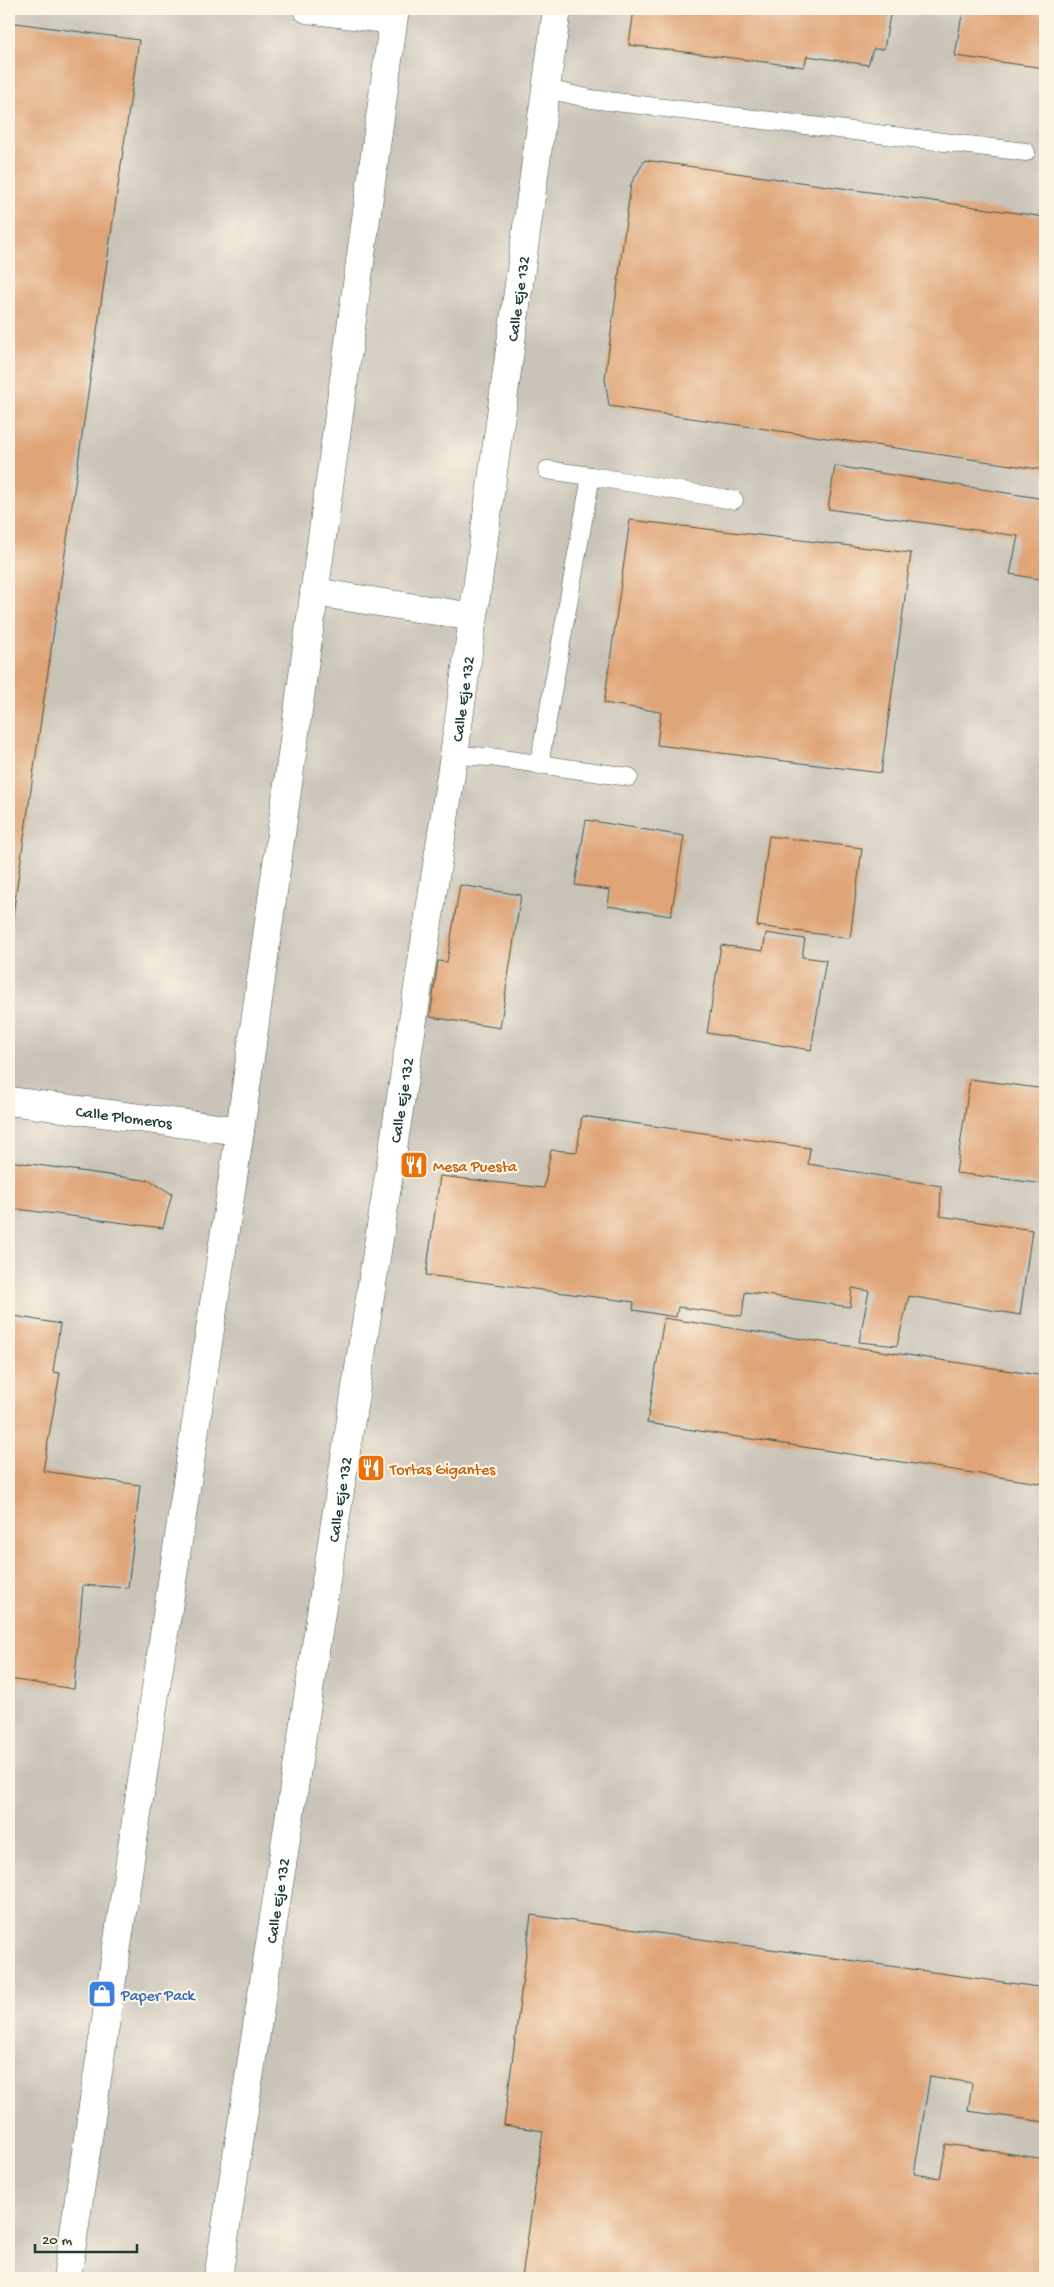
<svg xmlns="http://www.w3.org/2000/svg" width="1054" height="2287" font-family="'Gochi Hand',sans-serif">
  <rect width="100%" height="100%" fill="#fcf5e5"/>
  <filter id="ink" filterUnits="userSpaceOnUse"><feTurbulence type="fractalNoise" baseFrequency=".02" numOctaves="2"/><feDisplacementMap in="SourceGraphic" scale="10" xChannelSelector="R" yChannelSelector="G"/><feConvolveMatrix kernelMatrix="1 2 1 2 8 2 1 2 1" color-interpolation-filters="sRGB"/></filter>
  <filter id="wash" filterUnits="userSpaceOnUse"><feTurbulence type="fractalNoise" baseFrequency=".0096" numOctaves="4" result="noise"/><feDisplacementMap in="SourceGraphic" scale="20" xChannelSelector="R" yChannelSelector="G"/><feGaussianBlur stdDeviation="1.12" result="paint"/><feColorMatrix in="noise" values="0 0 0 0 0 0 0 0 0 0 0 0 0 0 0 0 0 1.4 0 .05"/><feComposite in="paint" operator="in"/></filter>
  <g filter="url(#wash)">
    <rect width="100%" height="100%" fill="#f7e5cd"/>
    <!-- industrial -->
    <rect fill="#c9c3b8" x="9" y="9" width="1036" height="2269"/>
    <g id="blocks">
      <!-- building -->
      <g fill="#dfa477">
        <polygon points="634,9 891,9 884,49 873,49 868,65 807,56 804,67 629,45"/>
        <polygon points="963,9 1045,9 1045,68 955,56"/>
        <polygon points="9,22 139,40 10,935 9,935"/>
        <polygon points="645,160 1045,217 1045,470 609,406 605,378 631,184"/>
        <polygon points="835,466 1045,499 1045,580 1010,574 1018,536 828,509"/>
        <polygon points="630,520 911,553 881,773 657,745 661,712 604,703"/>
        <polygon points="586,820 684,836 671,916 608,906 610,890 575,885"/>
        <polygon points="769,836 862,848 850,938 757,926"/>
        <polygon points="460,885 521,895 500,1028 430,1017 438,961 447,962"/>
        <polygon points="766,933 805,939 802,957 826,960 811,1050 707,1033 721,945 763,951"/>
        <polygon points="970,1079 1045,1089 1045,1184 956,1173"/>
        <polygon points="582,1116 810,1148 808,1164 941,1186 940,1216 1032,1230 1020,1315 909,1296 897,1346 859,1342 869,1291 852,1288 850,1307 745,1292 742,1316 678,1307 676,1317 633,1310 634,1302 426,1275 440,1176 544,1188 551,1150 577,1152"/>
        <polygon points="9,1161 151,1181 172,1194 163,1228 9,1208"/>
        <polygon points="9,1315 60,1324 53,1372 60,1373 43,1471 140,1485 128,1588 83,1585 74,1689 9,1679"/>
        <polygon points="664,1318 1045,1376 1045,1484 647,1423"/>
        <polygon points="531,1915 1045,1988 1045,2122 968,2111 972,2083 930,2076 914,2174 940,2178 946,2144 1045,2159 1045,2278 522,2278 543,2131 504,2125"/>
      </g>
    </g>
  </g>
  <g filter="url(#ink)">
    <use href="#blocks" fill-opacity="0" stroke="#3f564b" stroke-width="1"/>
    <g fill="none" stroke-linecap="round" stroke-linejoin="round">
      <defs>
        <g id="service">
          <polyline points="547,89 591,99 1026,152"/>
          <polyline points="547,470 591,476 734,500"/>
          <polyline points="454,755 490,757 629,777"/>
          <polyline points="539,765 591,476"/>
        </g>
        <g id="minor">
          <polyline points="307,9 393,20"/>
          <polyline points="314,592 474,617"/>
          <path id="s1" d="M9,1101L240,1131"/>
          <polyline points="67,2278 240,1131 395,9"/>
          <path id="s2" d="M218,2278L454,755L557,9"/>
        </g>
      </defs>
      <!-- service casing -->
      <use href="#service" stroke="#3f564b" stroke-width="19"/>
      <!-- minor casing -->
      <use href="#minor" stroke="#3f564b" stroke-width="29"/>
      <!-- service -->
      <use href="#service" stroke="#fff" stroke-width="18"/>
      <!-- minor -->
      <use href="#minor" stroke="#fff" stroke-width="28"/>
    </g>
  </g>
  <!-- icons -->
  <defs>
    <symbol id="restaurant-square" viewBox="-11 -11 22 22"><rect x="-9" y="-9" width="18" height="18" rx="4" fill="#e8710a" stroke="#fcf5e5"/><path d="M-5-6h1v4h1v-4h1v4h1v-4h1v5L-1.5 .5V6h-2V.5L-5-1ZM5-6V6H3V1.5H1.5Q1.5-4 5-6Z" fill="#fff"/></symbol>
    <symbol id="shop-square" viewBox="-11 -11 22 22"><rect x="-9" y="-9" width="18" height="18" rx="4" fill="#3f7fe0" stroke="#fcf5e5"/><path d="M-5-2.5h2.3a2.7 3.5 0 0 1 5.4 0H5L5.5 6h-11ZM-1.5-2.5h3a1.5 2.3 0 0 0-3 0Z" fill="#fff"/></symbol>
  </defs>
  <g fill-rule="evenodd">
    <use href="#restaurant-square" x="398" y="1149" width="32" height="32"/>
    <use href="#restaurant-square" x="355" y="1452" width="32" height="32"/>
    <use href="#shop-square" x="86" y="1978" width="32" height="32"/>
  </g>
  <g text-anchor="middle" stroke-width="4.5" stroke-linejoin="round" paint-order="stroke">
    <!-- street labels -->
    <g font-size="16" fill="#1f3d34" stroke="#fcf5e5">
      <text dy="6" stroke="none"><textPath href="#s2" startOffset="2002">Calle Eje 132</textPath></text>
      <text dy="6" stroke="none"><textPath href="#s2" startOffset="1598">Calle Eje 132</textPath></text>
      <text dy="6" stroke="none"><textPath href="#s2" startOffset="1192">Calle Eje 132</textPath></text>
      <text dy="6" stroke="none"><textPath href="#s1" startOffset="116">Calle Plomeros</textPath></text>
      <text dy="6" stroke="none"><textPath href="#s2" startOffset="788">Calle Eje 132</textPath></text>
      <text dy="6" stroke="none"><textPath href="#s2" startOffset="382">Calle Eje 132</textPath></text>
    </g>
    <!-- food labels -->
    <g font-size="16" fill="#c56008" stroke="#fcf5e5" text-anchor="start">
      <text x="433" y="1171">Mesa Puesta</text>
      <text x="390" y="1474">Tortas Gigantes</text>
    </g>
    <!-- shop labels -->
    <g font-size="16" fill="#366cbe" stroke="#fcf5e5" text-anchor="start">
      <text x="121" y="2000">Paper Pack</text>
    </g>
  </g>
  <!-- margin -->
  <rect width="1054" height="2287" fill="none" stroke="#fcf5e5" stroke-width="30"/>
  <!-- scale -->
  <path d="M35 2244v8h102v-8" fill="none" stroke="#1f3d34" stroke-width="2.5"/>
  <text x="42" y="2244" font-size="15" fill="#1f3d34" stroke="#fcf5e5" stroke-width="4" paint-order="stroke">20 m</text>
</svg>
